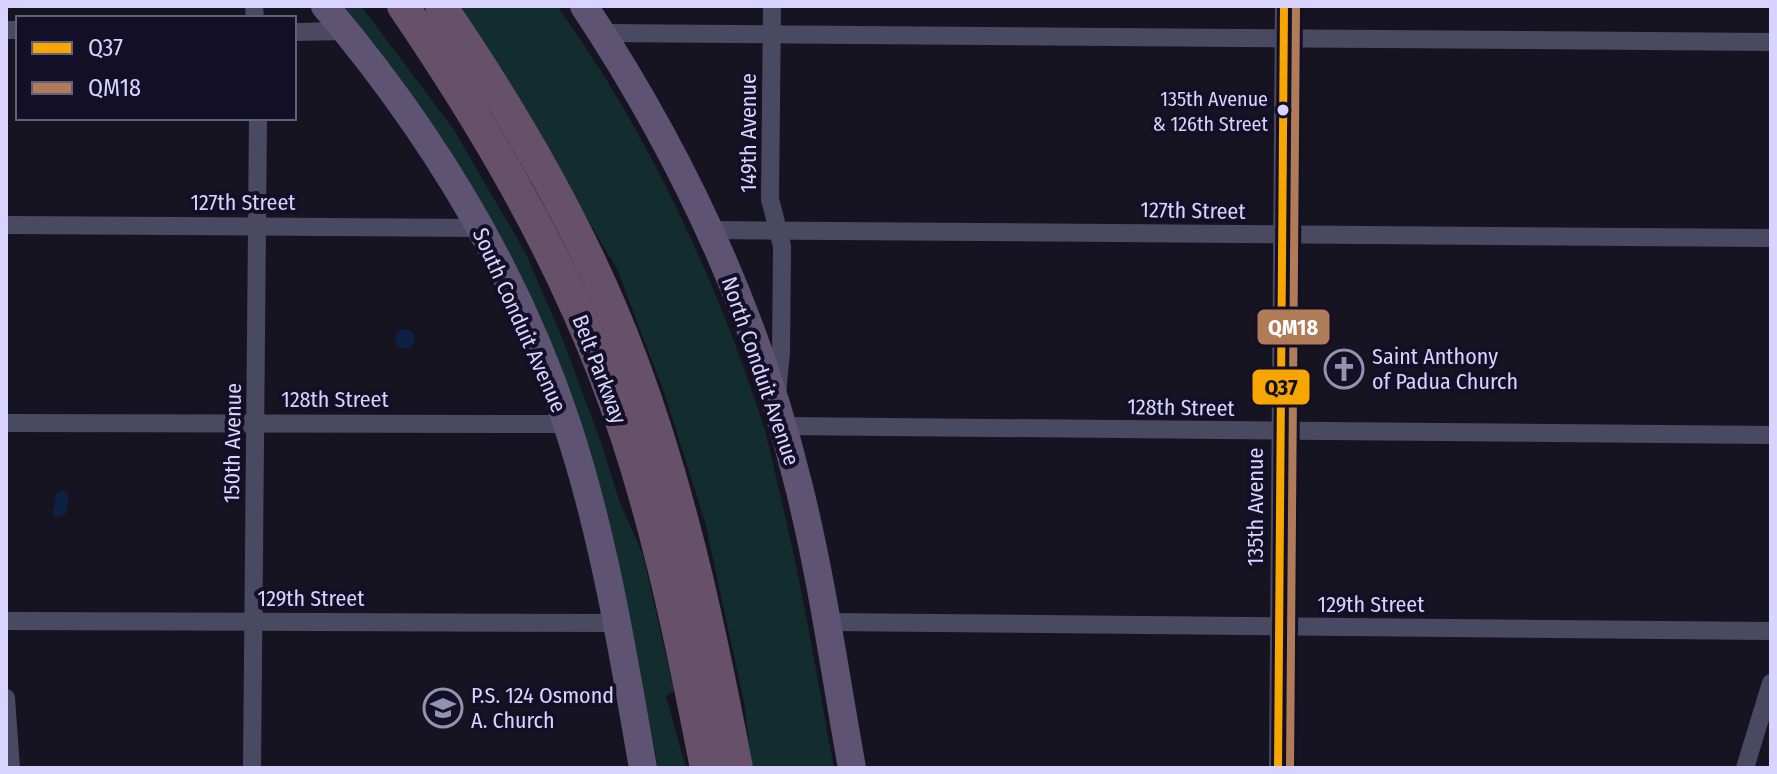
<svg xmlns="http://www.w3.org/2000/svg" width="1777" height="774" font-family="'Fira Sans Condensed',sans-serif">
  <rect width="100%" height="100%" fill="#161421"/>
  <!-- green -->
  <g fill="#132c2d">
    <polygon points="339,6 361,6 454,130 525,252 561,335 602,445 619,500 643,555 674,691 666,696 686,768 658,768 615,544 588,449 512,263 443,140 383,58"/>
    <path d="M461,6H557C647,131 713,272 761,418C769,442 774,469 780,494C802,585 817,676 834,768H752L744,702L705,522L665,395L617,269Z"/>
  </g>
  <!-- water -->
  <g fill="#0d2144">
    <circle cx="405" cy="339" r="10"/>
    <polygon points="64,491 69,495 66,514 55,517 53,514 56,494"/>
  </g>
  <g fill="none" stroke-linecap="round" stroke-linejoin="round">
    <!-- minor -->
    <g stroke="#4a4962" stroke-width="18">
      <polyline points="254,6 255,18"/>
      <polyline points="772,6 770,199 782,246 781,353 777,394"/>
      <polyline points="6,30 18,30"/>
      <polyline points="294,32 346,31"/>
      <polyline points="602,33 1771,42"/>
      <polyline points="6,225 480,228"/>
      <polyline points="710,230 1771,238"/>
      <polyline points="6,423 567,424"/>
      <polyline points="783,426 1771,435"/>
      <polyline points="6,621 616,623"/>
      <polyline points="826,622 1771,631"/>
      <polyline points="6,698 11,768"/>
      <polyline points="252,768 258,118"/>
      <polyline points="1278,768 1284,6"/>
      <polyline points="1745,768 1771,683"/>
    </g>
    <!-- primary -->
    <g stroke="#5e5373" stroke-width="28">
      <path d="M325,6C430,130 516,270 567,424C604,536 623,653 643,768"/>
      <path d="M584,6C682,154 757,314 799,487C822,579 835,674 852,768"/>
    </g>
    <!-- motorway -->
    <g stroke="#67516a" stroke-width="32">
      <path d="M403,6C482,122 553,242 604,374C653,500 680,635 706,768"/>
      <path d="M441,6C517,118 586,236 633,363C682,494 711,632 737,768"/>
    </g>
    <defs>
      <polyline id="bus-1" points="1278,768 1284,6"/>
      <polyline id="bus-2" points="1290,768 1296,6"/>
    </defs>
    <!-- bus-1 casing -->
    <use href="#bus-1" stroke="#130f26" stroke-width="14"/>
    <!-- bus-2 casing -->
    <use href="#bus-2" stroke="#130f26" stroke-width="14"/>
    <!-- bus-1 -->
    <use href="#bus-1" stroke="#f7a600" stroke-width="8"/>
    <!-- bus-2 -->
    <use href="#bus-2" stroke="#b07c57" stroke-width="8"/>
  </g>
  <!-- icons -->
  <defs>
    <symbol id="church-ring" viewBox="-11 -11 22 22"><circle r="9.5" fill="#130f26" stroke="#9591b1" stroke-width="1.5"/><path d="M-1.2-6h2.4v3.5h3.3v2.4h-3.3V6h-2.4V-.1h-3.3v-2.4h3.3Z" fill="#9591b1"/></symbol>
    <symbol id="school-ring" viewBox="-11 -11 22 22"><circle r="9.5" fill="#130f26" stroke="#9591b1" stroke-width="1.5"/><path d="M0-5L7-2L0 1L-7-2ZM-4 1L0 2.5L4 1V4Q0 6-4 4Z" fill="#9591b1"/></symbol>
  </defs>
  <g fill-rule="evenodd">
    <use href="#church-ring" x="1322" y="347" width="44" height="44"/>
    <use href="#school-ring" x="421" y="686" width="44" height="44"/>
  </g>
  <!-- markers -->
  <circle fill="#d9d4ff" stroke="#130f26" stroke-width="3" cx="1283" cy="110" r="7"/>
  <g text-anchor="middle" stroke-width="8" stroke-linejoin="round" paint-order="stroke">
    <!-- bus labels -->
    <g font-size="20" fill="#d9d4ff" stroke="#130f26" text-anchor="end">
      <text x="1268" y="106">135th Avenue<tspan x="1268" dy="25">&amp; 126th Street</tspan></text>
    </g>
    <!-- street labels -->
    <g font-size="22" fill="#d9d4ff" stroke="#130f26">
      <text transform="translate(748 133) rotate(-90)" y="8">149th Avenue</text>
      <text x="243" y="210">127th Street</text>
      <text transform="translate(1193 210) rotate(1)" y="8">127th Street</text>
      <text transform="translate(520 320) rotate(66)" y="8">South Conduit Avenue</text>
      <text transform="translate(600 369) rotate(69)" y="8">Belt Parkway</text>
      <text transform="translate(761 371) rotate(71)" y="8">North Conduit Avenue</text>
      <text x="335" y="407">128th Street</text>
      <text transform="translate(1181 407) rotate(1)" y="8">128th Street</text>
      <text transform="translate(232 443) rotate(-89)" y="8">150th Avenue</text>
      <text transform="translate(1255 507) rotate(-90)" y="8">135th Avenue</text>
      <text x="311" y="606">129th Street</text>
      <text x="1371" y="612">129th Street</text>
    </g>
    <!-- poi labels -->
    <g font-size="22" fill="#d9d4ff" stroke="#130f26" text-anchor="start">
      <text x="1372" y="364">Saint Anthony<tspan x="1372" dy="25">of Padua Church</tspan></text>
      <text x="471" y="703">P.S. 124 Osmond<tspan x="471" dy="25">A. Church</tspan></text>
    </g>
  </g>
  <g stroke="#130f26" stroke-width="3">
    <rect x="1256" y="308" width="75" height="38" rx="8" fill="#b07c57"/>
    <rect x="1251" y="368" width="60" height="38" rx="8" fill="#f7a600"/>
  </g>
  <g font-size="22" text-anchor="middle" font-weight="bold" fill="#fff">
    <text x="1293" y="335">QM18</text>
  </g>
  <g font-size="22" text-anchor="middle" font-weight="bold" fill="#111">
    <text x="1281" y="395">Q37</text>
  </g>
  <!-- border -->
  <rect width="1777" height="774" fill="none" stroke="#d9d4ff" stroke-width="16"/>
  <!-- legend -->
  <rect x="16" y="16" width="280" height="104" fill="#130f26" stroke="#625e7d" stroke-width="2"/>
  <rect x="32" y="42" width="40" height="12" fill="#f7a600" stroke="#625e7d" stroke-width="2"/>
  <text x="88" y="56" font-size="24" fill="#d9d4ff">Q37</text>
  <rect x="32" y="82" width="40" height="12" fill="#b07c57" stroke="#625e7d" stroke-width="2"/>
  <text x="88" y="96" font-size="24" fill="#d9d4ff">QM18</text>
</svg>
